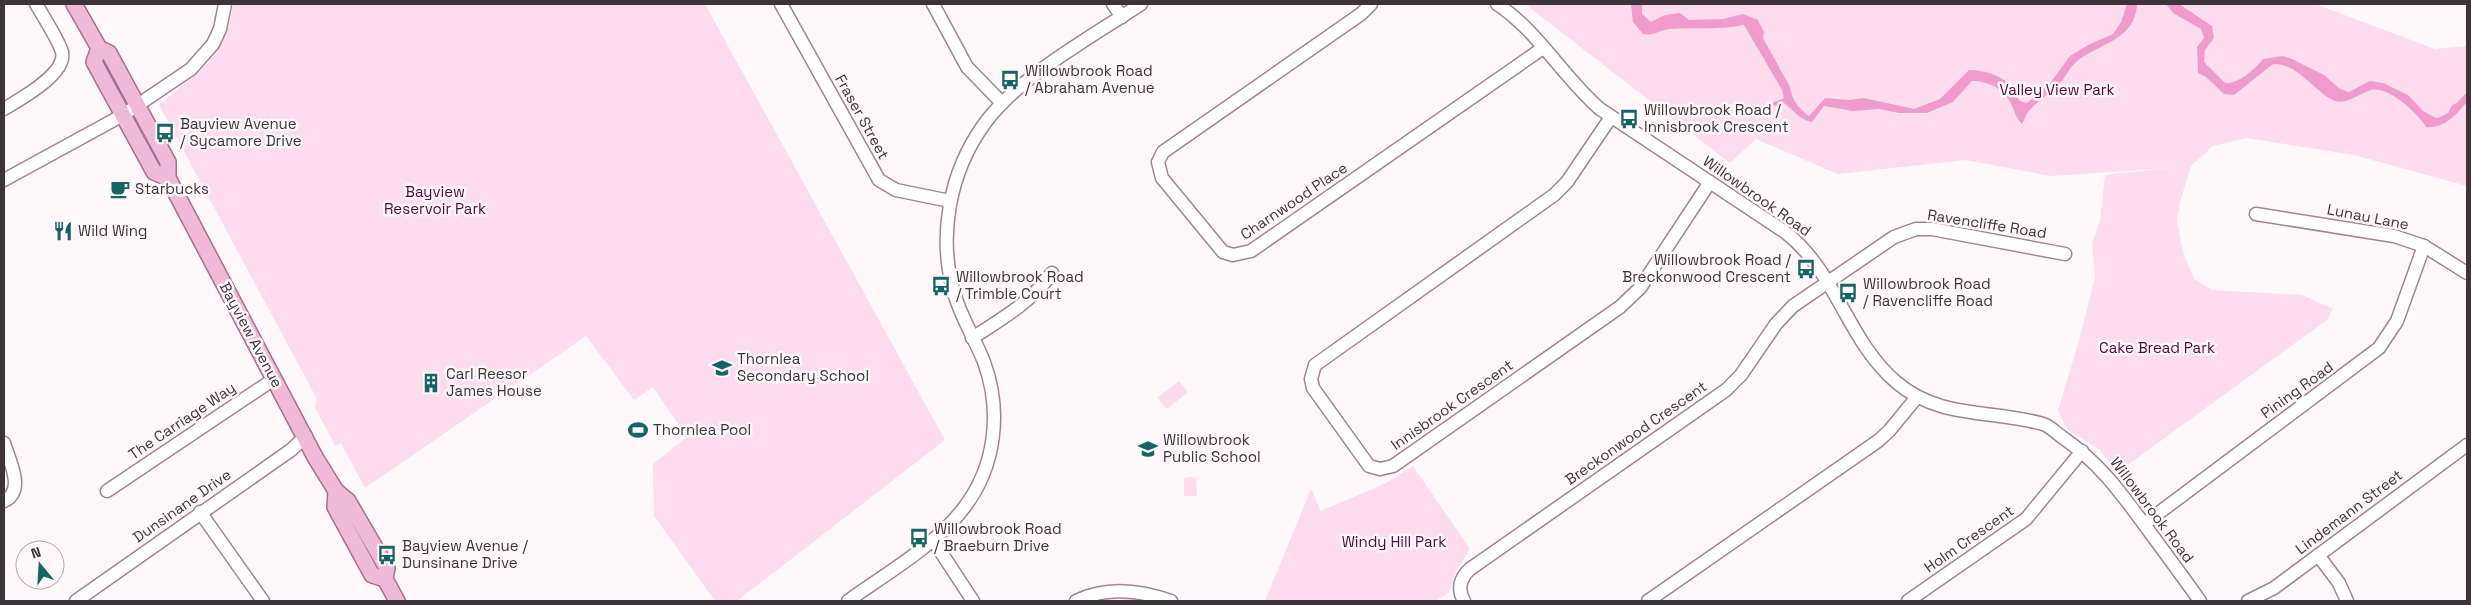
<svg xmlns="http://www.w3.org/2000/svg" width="2471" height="605" font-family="'Space Grotesk',sans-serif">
  <rect width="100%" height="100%" fill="#fef8fb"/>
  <!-- green -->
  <g fill="#fcdced">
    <polygon points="233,4 705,4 945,440 737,601 715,601 654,516 653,464 687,437 653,387 634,400 586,336 365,488 341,443 335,446 315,407 317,399 159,105 210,62 229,27"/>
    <polygon points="1525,4 2315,4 2435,49 2467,46 2467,186 2354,155 2246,138 2213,146 2191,166 2180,202 2177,221 2183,252 2194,279 2212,290 2302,295 2333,309 2327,320 2118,472 2099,449 2068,430 2058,410 2079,341 2095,278 2092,242 2100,222 2105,175 2168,168 2051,176 1966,160 1838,174 1756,139 1730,163"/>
    <polygon points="1179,381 1188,392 1167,409 1157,398"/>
    <polygon points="1413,466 1470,549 1456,571 1449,592 1436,601 1265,601 1311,489 1321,511 1386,483"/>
    <polygon points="1191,477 1196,478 1197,496 1184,496 1184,478"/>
  </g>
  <!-- water -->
  <g fill="#ef9ccc">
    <path d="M1631,4H1642V14L1651,22L1665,15L1680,13L1689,20L1723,19L1743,14L1758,20L1764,32L1763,38L1790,87C1792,100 1799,109 1809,116L1825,98L1849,100L1864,98L1914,109L1940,99L1969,70C1988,70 2006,78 2019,92L2017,97L2020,101L2027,103L2051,82L2070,56L2088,45L2113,34L2121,22L2127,4H2137C2136,40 2099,43 2076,62C2069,68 2066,77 2060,83C2050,94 2037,101 2028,112C2025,116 2024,122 2022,124C2014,116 2015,109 2009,100C2002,88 1985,80 1972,81L1953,102L1927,113H1899L1879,109L1853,111L1824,106L1812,122C1798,119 1795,111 1784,103L1774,106L1772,103L1784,98L1782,90L1744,25C1719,30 1694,27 1669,29C1660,30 1654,36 1643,34L1633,22Z"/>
    <path d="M2166,4H2179L2212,26L2214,38L2205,50L2204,62L2225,83C2239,84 2255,69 2263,59L2283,56L2292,59L2324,75L2340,89L2349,92L2370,81L2383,83L2408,95L2423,111L2434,117L2438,118L2448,113L2452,105L2457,103L2467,92V102C2456,115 2444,129 2426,127C2417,113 2389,86 2371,90C2360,93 2347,105 2335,101C2317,95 2297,62 2273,64L2234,95L2224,94L2206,77L2198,73L2197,47L2204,38L2201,29L2173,13Z"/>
  </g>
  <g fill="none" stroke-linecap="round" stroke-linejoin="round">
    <defs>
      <g id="minor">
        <polyline points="781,4 879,180 896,190 950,201"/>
        <polyline points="933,4 967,67 1002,103"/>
        <polyline points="1113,4 1122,17"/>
        <polyline points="1371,4 1361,14 1163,152 1158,162 1162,178 1223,252 1233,255 1251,251 1543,48"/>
        <path d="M1497,4C1538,31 1563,77 1600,109L1785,232C1836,271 1847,340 1896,382C1941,420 1991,409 2043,424C2050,426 2056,433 2062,437C2101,464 2121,493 2149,531C2166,554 2183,577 2200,601"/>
        <path d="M4,109C20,99 67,74 62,52C59,41 42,14 36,4"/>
        <polyline points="1611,117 1567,182 1554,195 1315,365 1311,379 1313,388 1369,466 1380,469 1393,466 1620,307 1640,288 1710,182"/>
        <polyline points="4,180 123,115 191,69 213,44 220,29 225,4"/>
        <polyline points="2256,214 2394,236 2424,246 2467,273"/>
        <path d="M972,338C1002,319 1031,302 1052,273"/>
        <path d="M4,443C9,460 26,491 4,501"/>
        <polyline points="107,491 274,379"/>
        <polyline points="200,512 263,601"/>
        <polyline points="2144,524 2379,348 2397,321 2424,246"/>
        <polyline points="933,540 973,601"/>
        <polyline points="2318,555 2339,583 2347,601"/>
        <polyline points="76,601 291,450 306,436"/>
        <path d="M848,601C885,574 935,546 963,509C996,467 1002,411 984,362C975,339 962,319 955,296C937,238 949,172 985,123C1018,77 1093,36 1141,4"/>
        <path d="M1076,601C1106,586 1140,590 1171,601"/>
        <path d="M1464,601C1457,589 1460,578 1470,569L1726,390L1741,375L1776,324L1793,306L1894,237L1916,229H1932L2065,254"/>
        <polyline points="1648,601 1878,441 1889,431 1917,397"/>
        <polyline points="1908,601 2026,519 2082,451"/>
        <polyline points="2248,601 2274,588 2467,445"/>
      </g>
      <g id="major">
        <polyline points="74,4 99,48 109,53 168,162 168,178 315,457 336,491 348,501 387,568 385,579 397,601"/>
        <polyline points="99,48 94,62 154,172 168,178"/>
        <polyline points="336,491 335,507 372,575 385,579"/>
      </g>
    </defs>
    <!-- minor casing -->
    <use href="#minor" stroke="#9f8593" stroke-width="15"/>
    <!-- major casing -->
    <use href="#major" stroke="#a96d90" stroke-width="18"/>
    <!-- minor -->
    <use href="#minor" stroke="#fff" stroke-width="12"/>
    <!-- major -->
    <use href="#major" stroke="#eebad8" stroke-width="15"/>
  </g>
  <!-- icons -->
  <defs>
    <symbol id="bus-bare" viewBox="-9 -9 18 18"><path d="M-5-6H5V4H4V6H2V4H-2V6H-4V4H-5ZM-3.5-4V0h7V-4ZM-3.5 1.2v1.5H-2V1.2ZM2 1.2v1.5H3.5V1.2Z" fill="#166564" stroke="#fef8fb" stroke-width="2.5" paint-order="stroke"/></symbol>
    <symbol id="cafe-bare" viewBox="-9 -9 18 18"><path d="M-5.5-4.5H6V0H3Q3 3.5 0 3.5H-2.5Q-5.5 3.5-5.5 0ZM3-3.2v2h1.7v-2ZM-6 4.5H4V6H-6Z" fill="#166564" stroke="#fef8fb" stroke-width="2.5" paint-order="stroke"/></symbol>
    <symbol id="restaurant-bare" viewBox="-9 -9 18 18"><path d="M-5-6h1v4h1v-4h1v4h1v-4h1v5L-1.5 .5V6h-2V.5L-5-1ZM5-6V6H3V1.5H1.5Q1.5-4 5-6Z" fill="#166564" stroke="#fef8fb" stroke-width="2.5" paint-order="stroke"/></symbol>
    <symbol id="school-bare" viewBox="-9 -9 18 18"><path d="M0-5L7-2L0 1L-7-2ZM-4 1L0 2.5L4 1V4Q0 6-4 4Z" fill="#166564" stroke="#fef8fb" stroke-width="2.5" paint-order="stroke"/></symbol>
    <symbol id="building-bare" viewBox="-9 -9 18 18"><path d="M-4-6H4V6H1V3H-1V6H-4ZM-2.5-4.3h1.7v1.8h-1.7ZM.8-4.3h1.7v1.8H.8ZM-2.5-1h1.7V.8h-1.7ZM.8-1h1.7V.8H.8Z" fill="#166564" stroke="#fef8fb" stroke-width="2.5" paint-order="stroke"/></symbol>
    <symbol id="stadium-bare" viewBox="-9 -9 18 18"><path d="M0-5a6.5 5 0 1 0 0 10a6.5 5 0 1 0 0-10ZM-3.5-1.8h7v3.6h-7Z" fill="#166564" stroke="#fef8fb" stroke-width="2.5" paint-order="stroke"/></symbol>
  </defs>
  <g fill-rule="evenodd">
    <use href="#bus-bare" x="996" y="66" width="28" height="28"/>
    <use href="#bus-bare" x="1615" y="105" width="28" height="28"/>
    <use href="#bus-bare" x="151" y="119" width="28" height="28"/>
    <use href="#cafe-bare" x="106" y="175" width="28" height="28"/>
    <use href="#restaurant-bare" x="49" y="217" width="28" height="28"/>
    <use href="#bus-bare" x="1792" y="255" width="28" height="28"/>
    <use href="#bus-bare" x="927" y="272" width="28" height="28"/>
    <use href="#bus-bare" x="1834" y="279" width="28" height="28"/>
    <use href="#school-bare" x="708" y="354" width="28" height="28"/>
    <use href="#building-bare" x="417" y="369" width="28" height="28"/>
    <use href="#stadium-bare" x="624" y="416" width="28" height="28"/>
    <use href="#school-bare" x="1134" y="435" width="28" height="28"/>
    <use href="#bus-bare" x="905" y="524" width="28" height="28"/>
    <use href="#bus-bare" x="373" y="541" width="28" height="28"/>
  </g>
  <g text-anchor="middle" stroke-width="5" stroke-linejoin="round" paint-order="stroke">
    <!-- poi labels -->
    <g font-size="15" fill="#3f333a" stroke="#fef8fb" text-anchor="start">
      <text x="1025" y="76">Willowbrook Road<tspan x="1025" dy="17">/ Abraham Avenue</tspan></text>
      <text x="1644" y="115">Willowbrook Road /<tspan x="1644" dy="17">Innisbrook Crescent</tspan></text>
      <text x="180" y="129">Bayview Avenue<tspan x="180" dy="17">/ Sycamore Drive</tspan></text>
      <text x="135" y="194">Starbucks</text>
      <text x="78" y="236">Wild Wing</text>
      <text x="1791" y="265" text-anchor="end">Willowbrook Road /<tspan x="1791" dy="17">Breckonwood Crescent</tspan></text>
      <text x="956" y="282">Willowbrook Road<tspan x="956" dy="17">/ Trimble Court</tspan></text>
      <text x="1863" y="289">Willowbrook Road<tspan x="1863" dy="17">/ Ravencliffe Road</tspan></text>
      <text x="737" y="364">Thornlea<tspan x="737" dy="17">Secondary School</tspan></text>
      <text x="446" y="379">Carl Reesor<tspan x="446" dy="17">James House</tspan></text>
      <text x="653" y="435">Thornlea Pool</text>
      <text x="1163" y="445">Willowbrook<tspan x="1163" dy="17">Public School</tspan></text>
      <text x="934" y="534">Willowbrook Road<tspan x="934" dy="17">/ Braeburn Drive</tspan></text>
      <text x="402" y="551">Bayview Avenue /<tspan x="402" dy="17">Dunsinane Drive</tspan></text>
    </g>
    <!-- park labels -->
    <g font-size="15" fill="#52083b" stroke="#fef8fb">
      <text x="2057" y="95">Valley View Park</text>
      <text x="435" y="197">Bayview<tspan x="435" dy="17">Reservoir Park</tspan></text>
      <text x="2157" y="353">Cake Bread Park</text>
      <text x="1394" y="547">Windy Hill Park</text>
    </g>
    <!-- street labels -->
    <g font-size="15" fill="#3f333a" stroke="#fef8fb">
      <text transform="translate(862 117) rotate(61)" y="5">Fraser Street</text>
      <text transform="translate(1757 196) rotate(35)" y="5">Willowbrook Road</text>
      <text transform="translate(1294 201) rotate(-34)" y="5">Charnwood Place</text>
      <text transform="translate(2368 217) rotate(11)" y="5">Lunau Lane</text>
      <text transform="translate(1987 224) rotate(9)" y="5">Ravencliffe Road</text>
      <text transform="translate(251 335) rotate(62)" y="5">Bayview Avenue</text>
      <text transform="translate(2297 390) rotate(-36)" y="5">Pining Road</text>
      <text transform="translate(1452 405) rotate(-35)" y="5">Innisbrook Crescent</text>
      <text transform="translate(182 421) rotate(-34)" y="5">The Carriage Way</text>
      <text transform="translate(1636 433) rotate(-35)" y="5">Breckonwood Crescent</text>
      <text transform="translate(182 506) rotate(-35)" y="5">Dunsinane Drive</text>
      <text transform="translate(2152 510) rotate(53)" y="5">Willowbrook Road</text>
      <text transform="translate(2349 512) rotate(-37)" y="5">Lindemann Street</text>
      <text transform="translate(1969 539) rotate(-35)" y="5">Holm Crescent</text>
    </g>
  </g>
  <!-- border -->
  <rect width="2471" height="605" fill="none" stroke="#3f333a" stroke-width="10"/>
  <!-- north arrow -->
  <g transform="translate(40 565) rotate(342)"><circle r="24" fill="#fef8fb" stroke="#b2a9ae"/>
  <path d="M0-4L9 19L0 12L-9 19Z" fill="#166564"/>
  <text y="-8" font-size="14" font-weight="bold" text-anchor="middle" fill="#3f333a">N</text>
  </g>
</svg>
